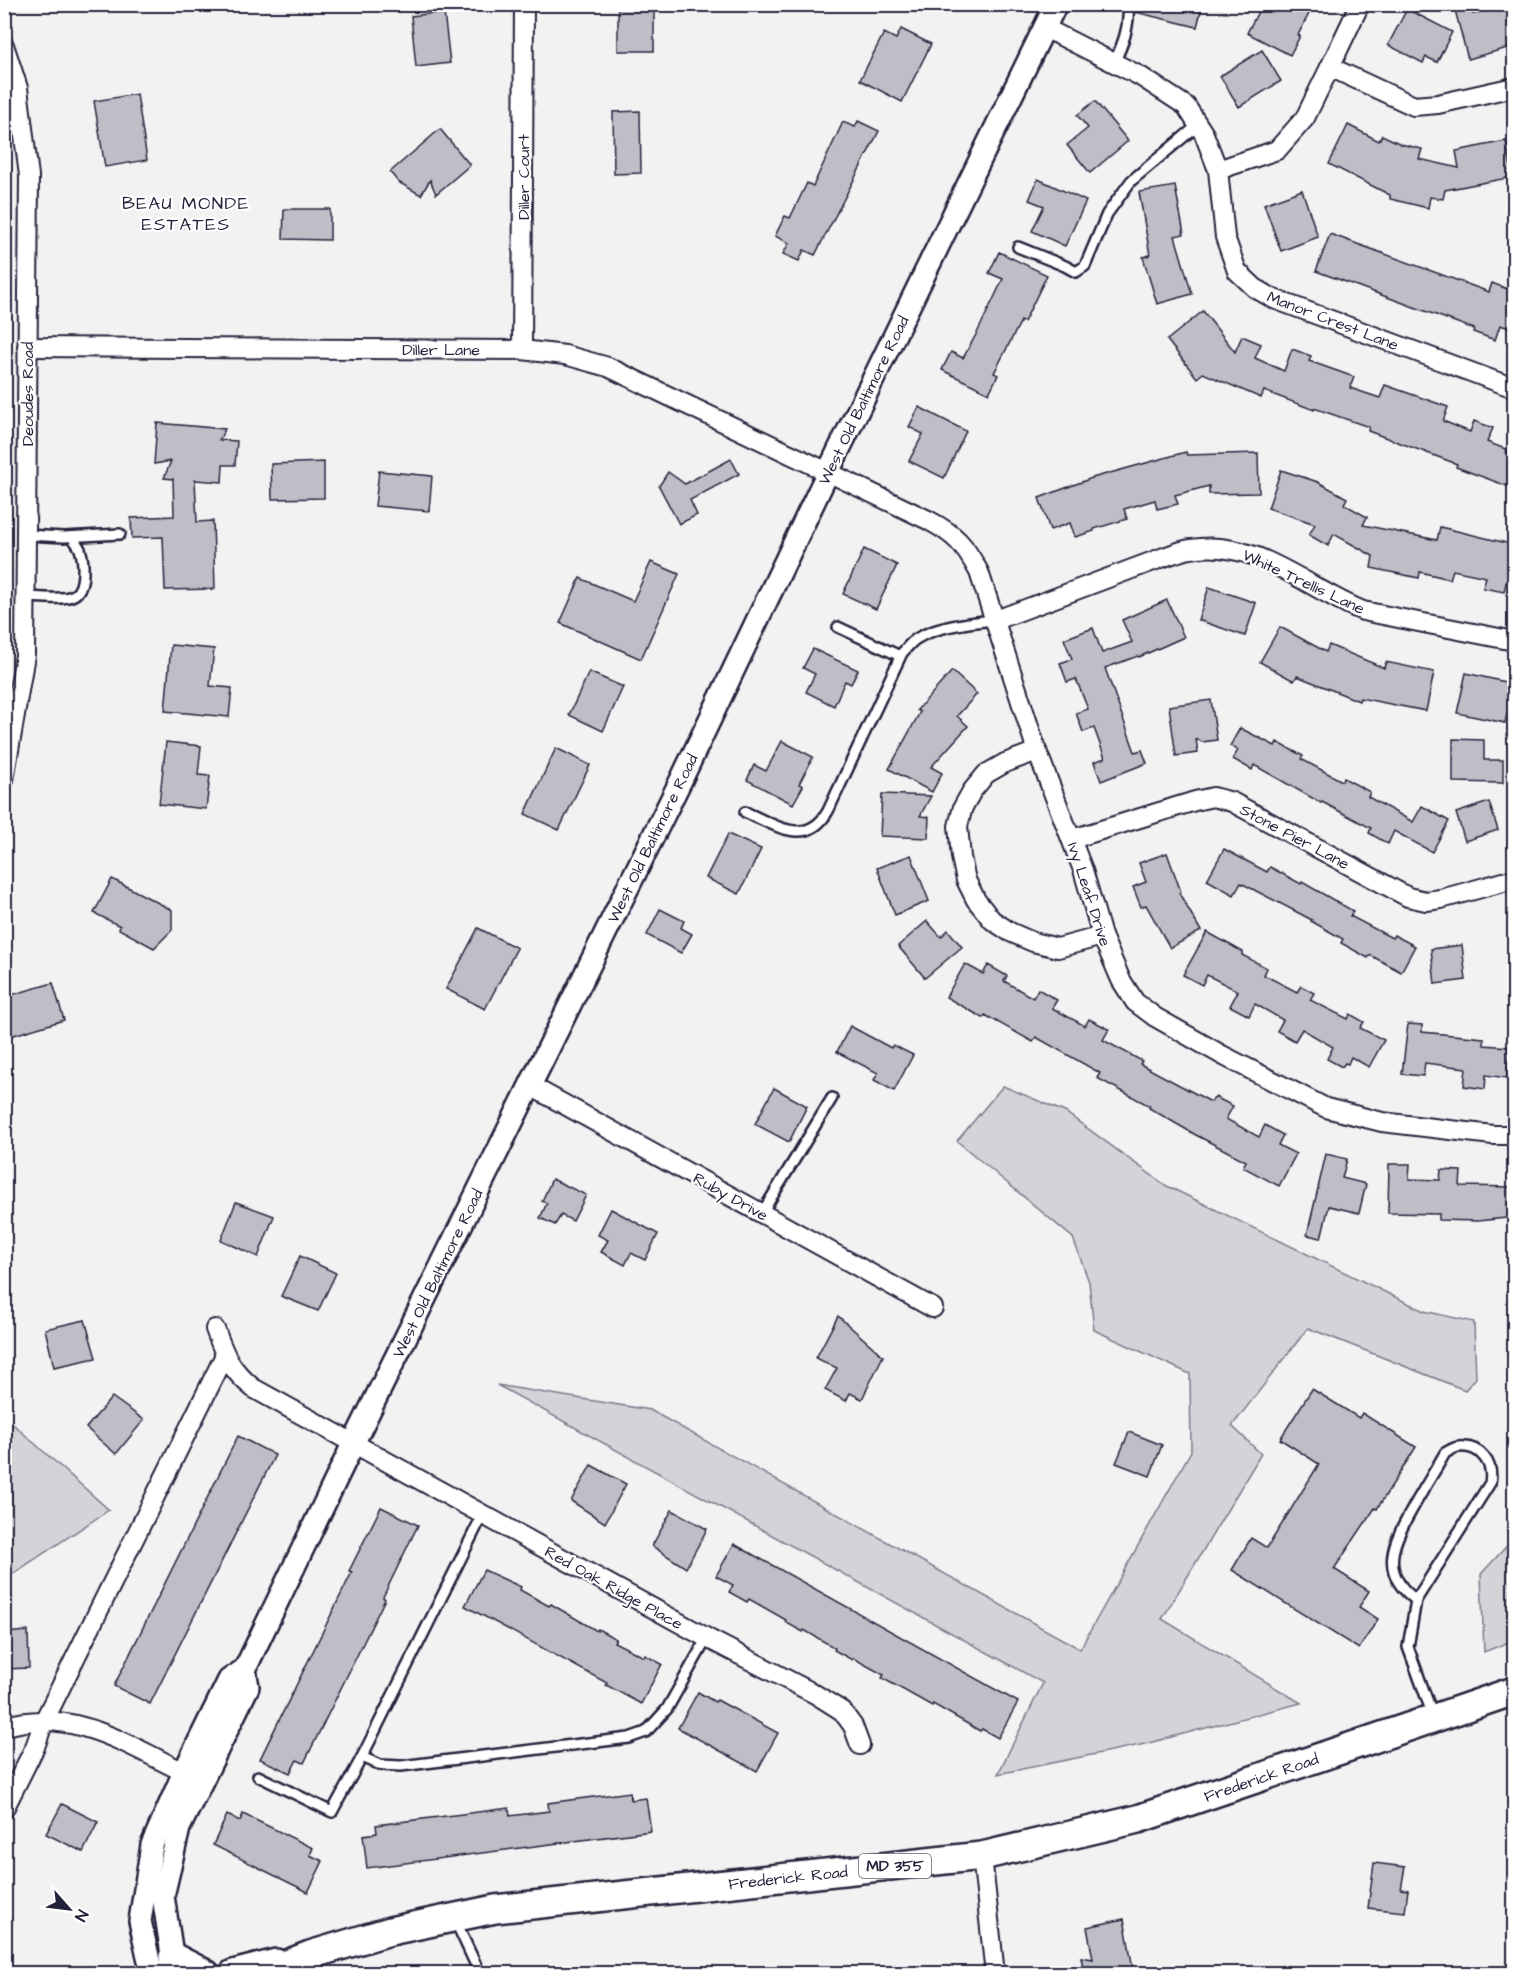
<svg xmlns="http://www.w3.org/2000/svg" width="1519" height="1978" font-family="'Architects Daughter',sans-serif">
  <rect width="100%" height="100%" fill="#f2f2f3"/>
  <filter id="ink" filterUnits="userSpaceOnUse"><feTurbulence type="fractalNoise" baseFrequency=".0167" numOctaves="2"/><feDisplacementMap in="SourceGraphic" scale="12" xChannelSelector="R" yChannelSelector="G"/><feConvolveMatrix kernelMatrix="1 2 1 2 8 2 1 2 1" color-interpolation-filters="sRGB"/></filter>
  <g filter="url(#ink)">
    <!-- green -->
    <g fill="#d3d3d8" stroke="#7a7a8a" stroke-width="1.5">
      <polygon points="1003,1086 1065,1112 1165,1185 1424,1311 1474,1322 1476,1378 1465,1390 1308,1328 1232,1426 1261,1454 1162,1619 1301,1703 1145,1744 998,1774 1043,1683 497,1385 650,1410 1080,1649 1191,1451 1190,1374 1094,1330 1089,1282 1073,1238 957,1141"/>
      <polygon points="5,1417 109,1510 5,1579"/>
      <polygon points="1514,1538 1514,1640 1484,1652 1481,1574"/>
    </g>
    <!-- building -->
    <g fill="#bebec6" stroke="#22223b" stroke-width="1.5">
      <rect x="618" y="4" width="36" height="47"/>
      <polygon points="1135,4 1193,4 1202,7 1197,27 1135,12"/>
      <polygon points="1262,4 1314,4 1298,35 1300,36 1290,55 1247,33"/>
      <polygon points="1507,4 1515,4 1515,46 1468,59 1455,10 1471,6 1473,14"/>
      <polygon points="1407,9 1452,32 1437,62 1426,57 1423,63 1388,45"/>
      <polygon points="444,12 450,63 416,67 411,16"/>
      <polygon points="901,29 931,44 902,102 860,80 884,33 896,39"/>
      <polygon points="1262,50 1281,81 1239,107 1220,76"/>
      <polygon points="137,94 147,160 105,167 94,101"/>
      <polygon points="1095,101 1128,141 1090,173 1067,145 1088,128 1077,115"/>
      <polygon points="640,111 641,173 614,174 613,112"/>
      <polygon points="858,121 879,131 815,255 804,250 799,261 783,254 789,243 775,236 785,216 790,218 807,183 813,186 843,122 855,127"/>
      <polygon points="1348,125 1379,141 1382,135 1401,144 1422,149 1419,159 1459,168 1456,151 1506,141 1513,177 1445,190 1443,199 1430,197 1428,208 1390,199 1390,195 1329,164"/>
      <polygon points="440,129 470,165 436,194 430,180 421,195 398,182 390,172"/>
      <polygon points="1038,179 1086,201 1065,246 1032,231 1044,206 1029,200"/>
      <polygon points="1175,186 1184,234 1175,236 1192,294 1157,304 1143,257 1150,255 1139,192"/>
      <polygon points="1302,190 1318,237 1281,251 1264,204"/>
      <polygon points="284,209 330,209 330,240 283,239"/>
      <polygon points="1330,234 1489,292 1492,283 1515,292 1515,330 1500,325 1495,340 1473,332 1474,329 1316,271"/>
      <polygon points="999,252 1047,275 1024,322 1021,321 994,373 998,375 989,393 942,370 951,352 963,358 978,331 1003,279 989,273"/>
      <polygon points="1203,311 1235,352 1242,336 1261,344 1255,358 1284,371 1292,349 1311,356 1309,361 1354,377 1350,388 1380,398 1385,385 1448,407 1443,421 1470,432 1474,421 1493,428 1487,442 1508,450 1506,453 1515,456 1515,489 1456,467 1457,464 1368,431 1369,427 1314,408 1314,410 1264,391 1261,398 1203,373 1197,378 1167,340"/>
      <polygon points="919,407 966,431 944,478 909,461 923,434 909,427"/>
      <polygon points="157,423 225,429 219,440 237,441 235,465 223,465 222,482 195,480 197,522 213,521 215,589 165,590 163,537 132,538 131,518 174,516 173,479 164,478 171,461 154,464"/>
      <polygon points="1186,452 1187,455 1258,453 1259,493 1209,494 1209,486 1175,495 1178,504 1157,509 1155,500 1124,509 1127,519 1094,529 1094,531 1075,537 1070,523 1050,530 1039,498 1092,478"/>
      <polygon points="731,459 739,474 690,500 697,515 679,524 659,486 668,472 685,484"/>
      <polygon points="324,462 324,498 272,499 271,464"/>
      <polygon points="1281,470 1318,482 1347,498 1344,504 1367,517 1363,525 1437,540 1440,527 1515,545 1515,585 1506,583 1504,592 1483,588 1486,577 1453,570 1450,579 1420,572 1419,578 1371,568 1373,556 1334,534 1328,546 1309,535 1315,524 1268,508"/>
      <polygon points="379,471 432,476 429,511 375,506"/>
      <polygon points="864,549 897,565 876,609 843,594"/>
      <polygon points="651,562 679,574 641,659 560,623 580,578 633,601"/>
      <polygon points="1209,587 1256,603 1245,636 1198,620"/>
      <polygon points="1167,600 1184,637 1139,657 1138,656 1105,668 1135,752 1142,750 1147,763 1101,781 1094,762 1105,758 1094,728 1083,732 1076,713 1088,709 1076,679 1067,682 1060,663 1072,659 1064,639 1093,628 1102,653 1132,642 1122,620"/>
      <polygon points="1280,627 1326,652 1329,645 1384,668 1386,662 1434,672 1426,711 1360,698 1359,701 1297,676 1294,681 1260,662"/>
      <polygon points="171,645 214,649 210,686 232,688 229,717 165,711"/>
      <polygon points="813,649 858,670 851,684 845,681 834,706 806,692 815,674 803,668"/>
      <polygon points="952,671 977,694 957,716 968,726 931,767 942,773 932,792 889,769 920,712 917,710"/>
      <polygon points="589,672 623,687 603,731 569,715"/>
      <polygon points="1466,673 1514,684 1505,723 1457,713"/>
      <polygon points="1211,700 1217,740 1202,742 1196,739 1198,753 1176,756 1169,706"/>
      <polygon points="1240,728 1275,746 1277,742 1303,756 1301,759 1342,781 1344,778 1370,792 1368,797 1413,822 1422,806 1449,821 1432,852 1394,831 1388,844 1369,833 1371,828 1322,802 1321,803 1254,765 1252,770 1233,759 1238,750 1230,746"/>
      <polygon points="1453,739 1484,740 1484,760 1503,760 1503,783 1453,782"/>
      <polygon points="782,741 813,757 799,784 803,786 793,804 747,780 754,765 766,771"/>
      <polygon points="166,742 201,746 198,775 210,776 206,809 159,804"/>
      <polygon points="556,748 590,765 559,830 525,814"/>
      <polygon points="882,794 931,796 920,816 929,817 928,838 880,836"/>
      <polygon points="1489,802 1498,830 1465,841 1456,813"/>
      <polygon points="728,834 761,849 739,894 706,878"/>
      <polygon points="1224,849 1267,872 1270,867 1301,884 1302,882 1353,911 1350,916 1392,938 1394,935 1415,946 1401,972 1370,955 1368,958 1341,943 1343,939 1311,921 1312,920 1241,883 1234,895 1207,880"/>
      <polygon points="1167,853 1181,892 1179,893 1201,931 1170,948 1146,905 1141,907 1133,887 1146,882 1139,863"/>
      <polygon points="911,855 929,901 895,915 877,868"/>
      <polygon points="112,879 172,910 172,930 154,948 119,929 120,926 94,913"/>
      <polygon points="660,909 684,921 681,928 692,934 681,953 647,935"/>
      <polygon points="927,921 941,937 948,930 962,947 925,978 898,946"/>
      <polygon points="478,928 517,948 485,1009 446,989"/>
      <polygon points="1207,932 1243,952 1242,955 1267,968 1264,975 1297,992 1301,986 1314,993 1310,1000 1348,1019 1350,1014 1364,1022 1360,1028 1384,1040 1369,1067 1351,1057 1348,1064 1345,1063 1342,1067 1327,1059 1333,1047 1302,1029 1295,1041 1277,1031 1283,1020 1255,1004 1249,1016 1230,1006 1238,991 1207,975 1202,985 1183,975"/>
      <polygon points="1462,945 1466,980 1435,984 1431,949"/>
      <polygon points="965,964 983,974 988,965 1007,976 1004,981 1033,998 1038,989 1057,1000 1052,1008 1085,1026 1089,1019 1109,1029 1103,1040 1142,1061 1140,1064 1211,1102 1215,1097 1233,1106 1226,1119 1259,1137 1265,1125 1283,1135 1278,1145 1296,1154 1279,1186 1243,1167 1246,1161 1194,1134 1149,1108 1150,1106 1097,1078 1100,1073 1036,1037 1033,1042 985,1015 983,1018 946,997"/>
      <polygon points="53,983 64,1020 4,1038 4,997"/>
      <polygon points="1408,1024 1422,1025 1422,1032 1484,1038 1484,1045 1510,1047 1507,1078 1486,1075 1485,1089 1464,1086 1466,1068 1425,1063 1423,1076 1402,1074"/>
      <polygon points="850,1026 891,1048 893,1045 913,1055 894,1091 874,1080 878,1073 837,1052"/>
      <polygon points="774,1088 807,1106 789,1142 755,1124"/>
      <polygon points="1326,1154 1347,1159 1342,1178 1366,1184 1359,1213 1329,1206 1321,1238 1307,1235"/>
      <polygon points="1389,1164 1410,1164 1409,1179 1440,1180 1441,1170 1461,1171 1460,1186 1515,1187 1515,1217 1478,1221 1439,1220 1439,1214 1388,1213"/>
      <polygon points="552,1179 586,1195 573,1221 561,1215 555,1225 540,1218 547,1203 542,1201"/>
      <polygon points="236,1202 274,1216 258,1257 221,1240"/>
      <polygon points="611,1209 658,1234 645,1260 631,1253 625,1265 601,1252 608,1240 598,1235"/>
      <polygon points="300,1256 336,1273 318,1311 281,1296"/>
      <polygon points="838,1316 883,1356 862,1399 850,1393 846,1401 825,1390 837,1368 816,1358"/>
      <polygon points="85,1320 96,1358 54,1367 45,1329"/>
      <polygon points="1312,1389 1359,1418 1362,1413 1416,1447 1377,1509 1375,1508 1334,1569 1369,1591 1359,1607 1378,1619 1359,1649 1232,1570 1251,1538 1267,1548 1319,1464 1280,1439"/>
      <polygon points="112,1397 144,1420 116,1454 86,1428"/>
      <polygon points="1129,1432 1162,1445 1150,1476 1116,1463"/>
      <polygon points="238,1436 275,1455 150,1704 114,1686"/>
      <polygon points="591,1465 626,1484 605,1523 571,1501"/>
      <polygon points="381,1507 418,1525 383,1597 385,1599 304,1763 297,1760 290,1773 260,1759 352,1572 349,1571"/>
      <polygon points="672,1510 707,1529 686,1568 652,1546"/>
      <polygon points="734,1544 1018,1702 998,1738 982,1729 980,1731 933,1704 932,1706 882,1678 884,1675 853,1658 852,1660 834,1650 835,1648 804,1630 803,1632 785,1622 786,1620 749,1599 747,1602 729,1592 733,1585 716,1576"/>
      <polygon points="484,1570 521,1587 520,1590 549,1606 551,1604 597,1631 598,1629 616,1639 614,1642 644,1657 645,1655 662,1664 641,1704 606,1685 607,1683 465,1606"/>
      <polygon points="28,1631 29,1668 4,1669 4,1633"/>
      <polygon points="698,1692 715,1702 717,1700 778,1733 757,1771 678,1728"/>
      <polygon points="630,1792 631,1800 646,1798 651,1831 367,1868 363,1835 377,1833 376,1825 509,1808 510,1816 549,1811 548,1803"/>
      <polygon points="62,1804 98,1822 83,1852 46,1834"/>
      <polygon points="243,1814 313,1848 310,1855 323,1861 308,1892 213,1845 227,1815 240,1821"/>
      <polygon points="1374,1863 1405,1867 1401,1889 1408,1890 1405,1912 1368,1908"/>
      <polygon points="1124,1919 1134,1974 1084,1974 1081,1957 1093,1959 1087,1927"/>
    </g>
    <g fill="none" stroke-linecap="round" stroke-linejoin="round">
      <defs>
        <g id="service">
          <path d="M1114,63C1123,44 1130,26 1128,4"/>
          <polyline points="1018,247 1065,266 1076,272 1085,266 1107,214 1131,181 1198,125"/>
          <polyline points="26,535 64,537 120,534"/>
          <path d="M25,597C37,597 64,601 74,595C86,588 84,561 80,549C78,545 75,541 72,537"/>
          <polyline points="838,627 900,656"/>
          <path d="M745,812C775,825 807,848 828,811L902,653C906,649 910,643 916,639C936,626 971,622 996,620"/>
          <polyline points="762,1213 832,1098"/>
          <path d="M1416,1600C1376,1571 1395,1540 1414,1506C1424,1488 1435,1471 1445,1453C1449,1451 1454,1447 1459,1447C1480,1445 1494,1463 1490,1483L1416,1600L1408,1647L1433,1716"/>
          <polyline points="362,1757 380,1765 401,1766 629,1738 646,1732 667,1709 707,1638"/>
          <polyline points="258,1776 332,1812 362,1757 483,1514"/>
          <polyline points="455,1920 480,1974"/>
        </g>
        <g id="minor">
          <polyline points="1360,4 1330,67 1414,106 1438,104 1514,87"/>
          <polyline points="1045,28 1140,76 1186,106 1204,134 1218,170 1225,237 1237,271 1255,288 1274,299 1514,388"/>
          <polyline points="4,45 18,88 29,176 25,655 4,780"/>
          <polyline points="1218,170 1277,150 1305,118 1330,67"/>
          <path d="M27,347L522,350L565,355L608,367L928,520C956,535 964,544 979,572L1037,751L1083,870L1102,936L1121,980L1135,1002L1155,1017L1222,1055L1326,1108L1382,1122L1493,1135H1514"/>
          <polyline points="522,350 524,4"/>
          <path d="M996,620L1164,557C1173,554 1182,550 1191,549C1257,538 1305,588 1363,611L1514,641"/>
          <polyline points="1037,751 1005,763 986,774 972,791 963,807 958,826 961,857 966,880 976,900 992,920 1010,932 1033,942 1058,948 1102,936"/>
          <polyline points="1072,839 1195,801 1213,797 1232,802 1408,897 1426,901 1441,899 1514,879"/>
          <polyline points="529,1085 933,1308"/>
          <path d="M215,1329C225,1356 230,1369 253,1388L707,1638L815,1694L842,1711L853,1726L860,1745"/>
          <path d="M4,1727C69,1706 128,1745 184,1772"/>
          <polyline points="4,1809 35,1747 44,1721 225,1355"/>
          <polyline points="982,1856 995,1974"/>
        </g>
        <g id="tertiary">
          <polyline points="152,1974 140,1921 152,1845 184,1772 229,1680 245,1669 354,1442 681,780 828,472 1056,4"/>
          <polyline points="175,1974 163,1896 179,1828 248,1687 245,1669"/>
        </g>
        <g id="primary">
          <polyline points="173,1957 206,1974"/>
          <polyline points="150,1974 151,1971"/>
          <polyline points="233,1974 276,1963"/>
          <polyline points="261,1974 310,1955 390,1931 495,1909 982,1856 1138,1819 1514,1691"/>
        </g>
      </defs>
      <!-- service casing -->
      <use href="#service" stroke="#22223b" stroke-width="14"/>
      <!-- minor casing -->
      <use href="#minor" stroke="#22223b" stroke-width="22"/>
      <!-- tertiary casing -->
      <use href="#tertiary" stroke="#22223b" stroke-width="26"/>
      <!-- primary casing -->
      <use href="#primary" stroke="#22223b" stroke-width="32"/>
      <!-- service -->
      <use href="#service" stroke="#fff" stroke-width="9"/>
      <!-- minor -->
      <use href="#minor" stroke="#fff" stroke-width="18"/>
      <!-- tertiary -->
      <use href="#tertiary" stroke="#fff" stroke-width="21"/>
      <!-- primary -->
      <use href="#primary" stroke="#fff" stroke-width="27"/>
    </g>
  </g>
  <g text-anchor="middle" stroke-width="4.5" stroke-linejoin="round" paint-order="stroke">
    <!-- shield labels -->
    <rect fill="#fff" stroke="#646476" stroke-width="1.5" x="859" y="1854" width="72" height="24" rx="4.5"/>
    <g font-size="15" font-weight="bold" fill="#22223b">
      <text x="895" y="1871">MD 355</text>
    </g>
    <!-- street labels -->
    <g font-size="16" fill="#22223b" stroke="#fff">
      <text transform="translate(523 177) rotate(-90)" y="6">Diller Court</text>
      <text transform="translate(1333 320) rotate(21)" y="6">Manor Crest Lane</text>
      <text x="441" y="355">Diller Lane</text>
      <text transform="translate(27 394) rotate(-90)" y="6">Deoudes Road</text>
      <text transform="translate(863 400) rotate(-64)" y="6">West Old Baltimore Road</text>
      <text transform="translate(1304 581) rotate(25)" y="6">White Trellis Lane</text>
      <text transform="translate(1295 836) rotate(28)" y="6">Stone Pier Lane</text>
      <text transform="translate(652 838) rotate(-64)" y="6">West Old Baltimore Road</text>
      <text transform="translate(1090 894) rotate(72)" y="6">Ivy Leaf Drive</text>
      <text transform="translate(731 1196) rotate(29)" y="6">Ruby Drive</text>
      <text transform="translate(437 1273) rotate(-64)" y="6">West Old Baltimore Road</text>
      <text transform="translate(614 1587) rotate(29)" y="6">Red Oak Ridge Place</text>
      <text transform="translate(1261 1777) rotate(-19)" y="6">Frederick Road</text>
      <text transform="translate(788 1877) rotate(-6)" y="6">Frederick Road</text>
    </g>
    <!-- neighbourhood labels -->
    <g font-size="18" letter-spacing="1.5" fill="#22223b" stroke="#fff">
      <text x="186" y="209">BEAU MONDE<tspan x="186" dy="21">ESTATES</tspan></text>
    </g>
  </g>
  <!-- margin -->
  <rect width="1519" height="1978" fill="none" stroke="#fff" stroke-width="24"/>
  <rect x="12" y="12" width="1495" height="1954" fill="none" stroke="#22223b" stroke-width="2" filter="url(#ink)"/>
  <!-- north arrow -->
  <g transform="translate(69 1909) rotate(118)" stroke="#ffffff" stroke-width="4.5" paint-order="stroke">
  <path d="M0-4.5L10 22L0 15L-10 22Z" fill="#22223b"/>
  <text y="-9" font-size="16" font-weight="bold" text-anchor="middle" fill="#22223b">N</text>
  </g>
</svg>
